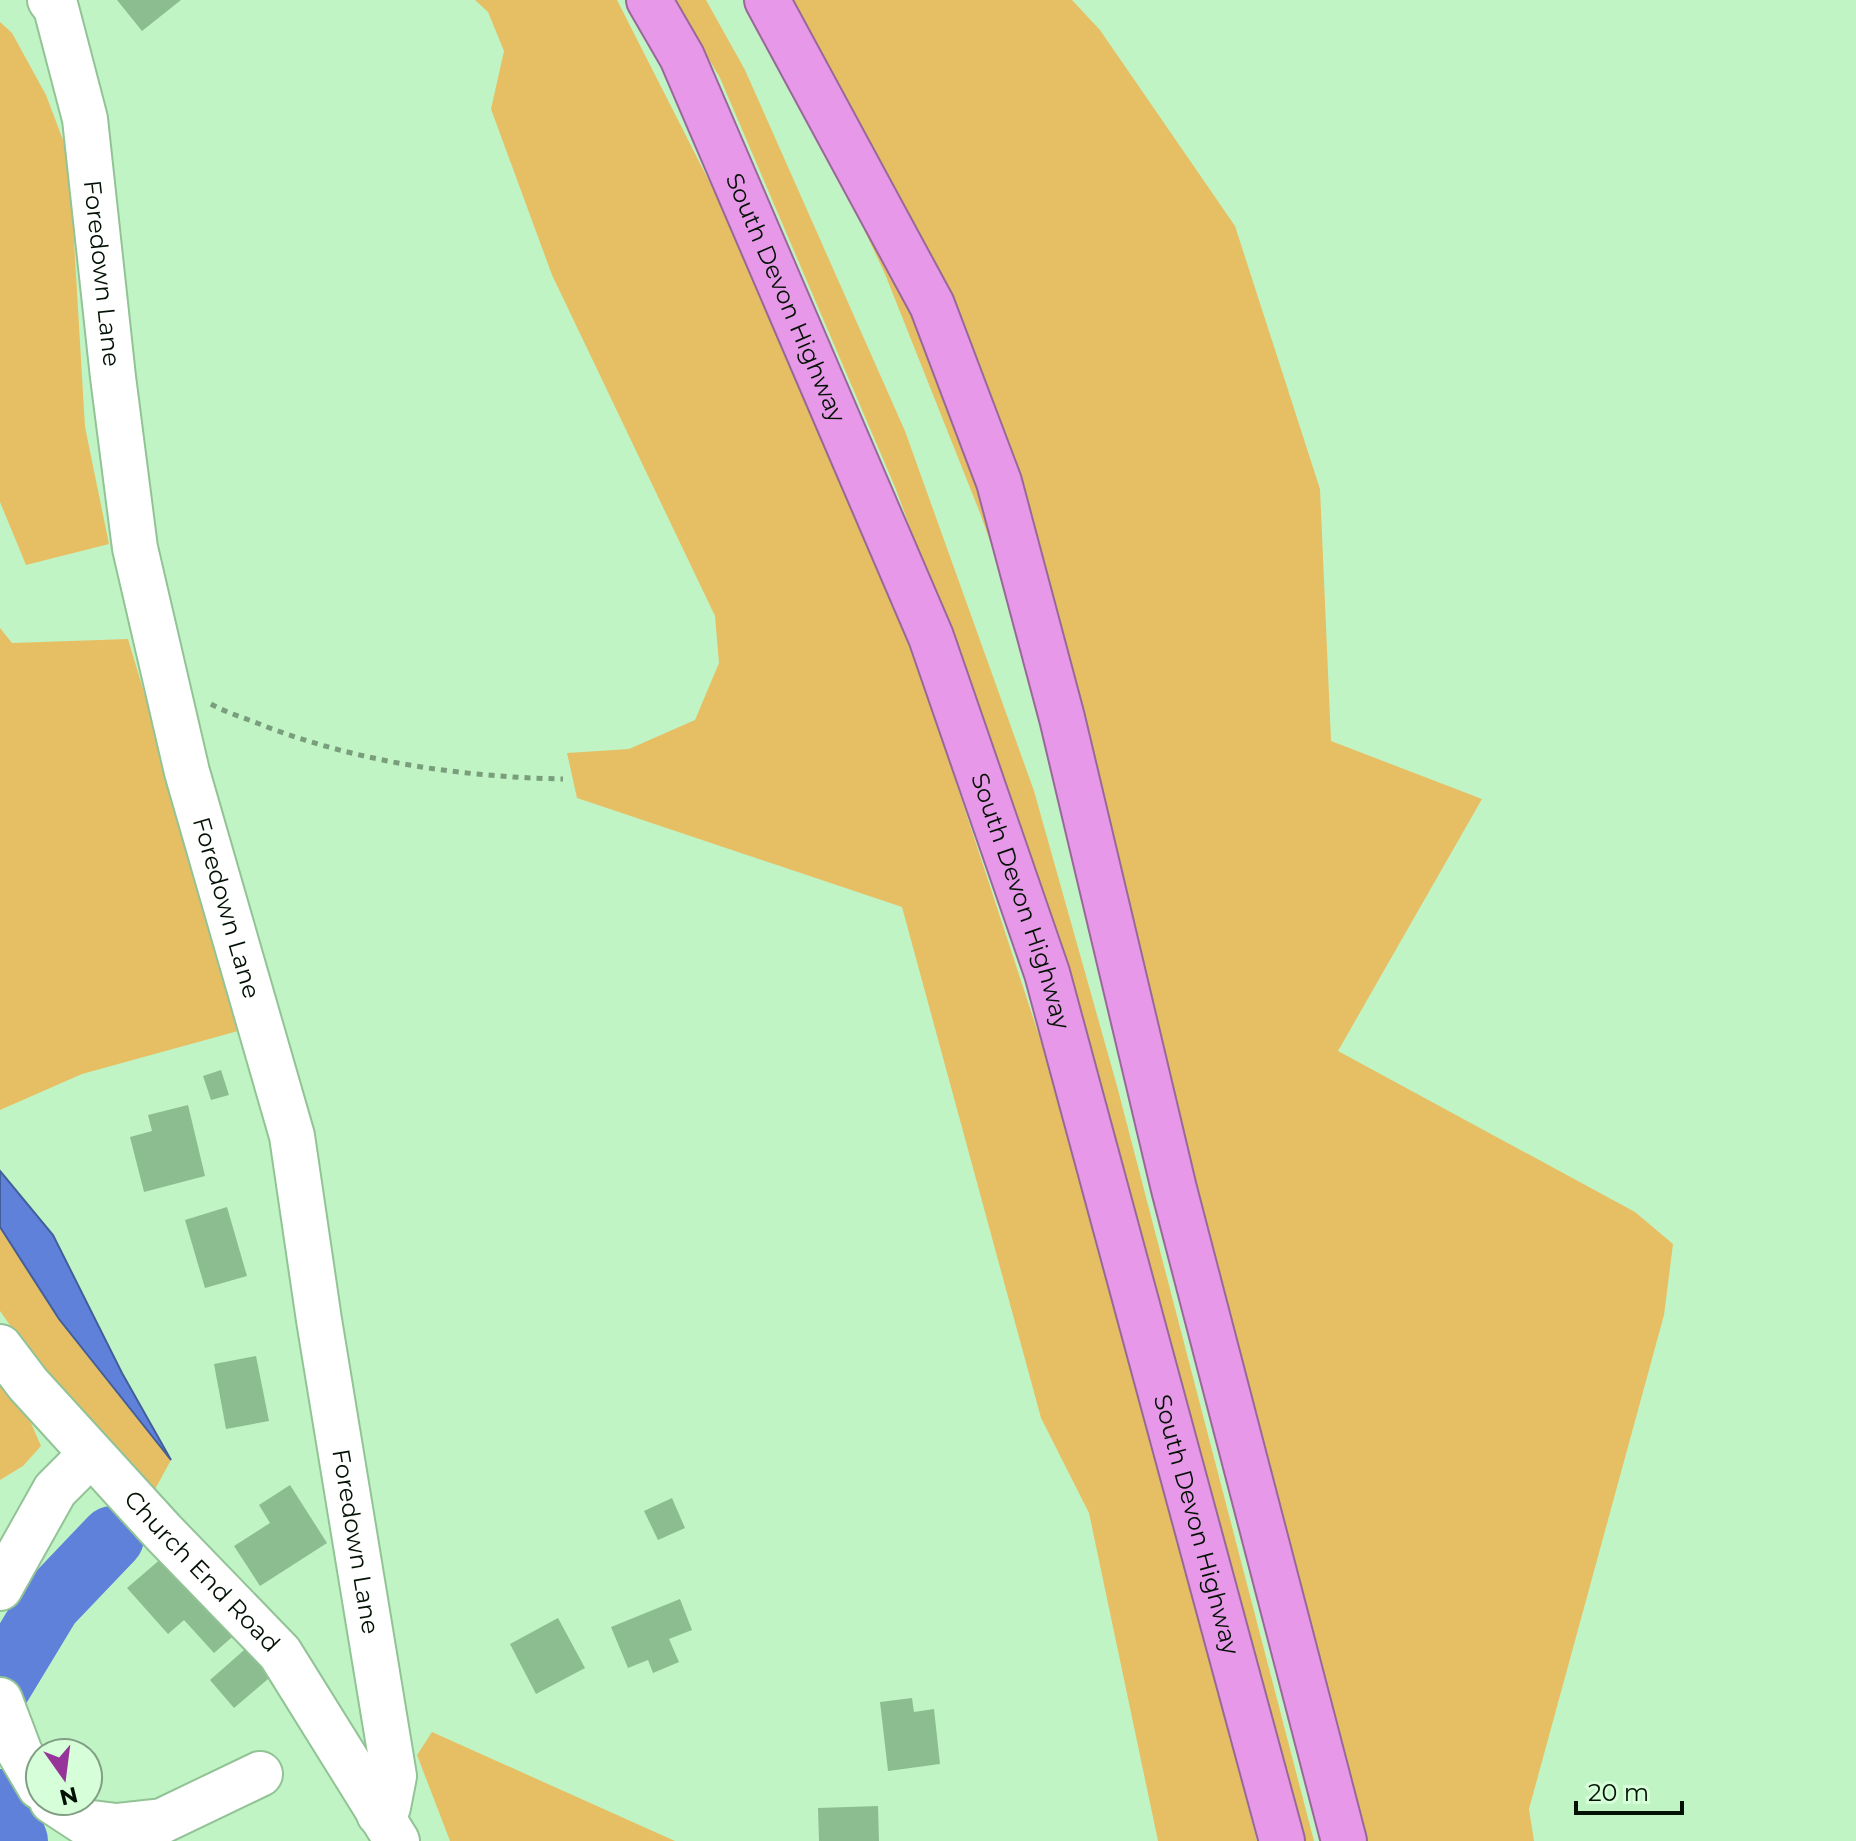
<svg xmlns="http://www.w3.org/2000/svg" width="1856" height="1841" font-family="Montserrat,sans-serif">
  <rect width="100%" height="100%" fill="#c1f4c5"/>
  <!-- built -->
  <polygon fill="#b2ebb6" points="0,1793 29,1841 0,1841"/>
  <!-- green -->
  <g fill="#e6bf64">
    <polygon points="475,0 617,0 709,181 774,320 908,636 1066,1118 1142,1398 1257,1841 1158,1841 1089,1513 1041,1418 902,907 577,798 567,753 629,749 695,720 719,663 715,616 552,275 491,109 504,51 488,12"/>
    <polygon points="674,0 706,0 745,70 905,431 1034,791 1117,1086 1314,1841 1299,1841 1122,1164 1013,804 895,487 720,78"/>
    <polygon points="756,0 1072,0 1100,30 1235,226 1320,489 1331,741 1482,799 1338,1051 1635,1212 1673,1244 1664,1315 1529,1809 1534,1841 1358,1841 1038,676 980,513 885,274"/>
    <polygon points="0,22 12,33 46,95 69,156 85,427 109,544 26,565 0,502"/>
    <polygon points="0,628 12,643 128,639 210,913 249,1028 82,1074 0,1110"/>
    <polygon points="0,1227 59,1319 171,1460 154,1491 29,1352 0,1311"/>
    <polygon points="0,1375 21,1400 41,1446 23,1466 0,1480"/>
    <polygon points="432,1732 675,1841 450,1841 417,1755"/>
  </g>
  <!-- water -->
  <polygon fill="#5f81da" stroke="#435f9a" stroke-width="2" points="0,1171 53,1235 122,1373 171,1460 59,1319 0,1227"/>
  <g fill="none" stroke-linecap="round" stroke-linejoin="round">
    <!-- river -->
    <g stroke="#5f81da" stroke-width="64">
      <polyline points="0,1685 49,1604 112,1538"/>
      <polyline points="0,1801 16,1841"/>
    </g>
  </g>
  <!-- building -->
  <g fill="#8cbd90">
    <polygon points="117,0 181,0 142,31"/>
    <polygon points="221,1070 229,1095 211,1100 203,1076"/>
    <polygon points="188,1105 205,1176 144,1192 130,1137 152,1131 148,1115"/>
    <polygon points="227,1207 247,1276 205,1288 185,1220"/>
    <polygon points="256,1356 269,1421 226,1429 214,1364"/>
    <polygon points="290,1485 327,1543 260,1586 234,1546 270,1523 259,1505"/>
    <polygon points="672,1498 685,1528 658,1540 644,1511"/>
    <polygon points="170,1551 239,1631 214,1653 184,1620 168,1634 127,1588"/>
    <polygon points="680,1599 692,1630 669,1639 679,1662 653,1673 648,1660 628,1668 611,1627"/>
    <polygon points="558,1618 585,1668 536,1694 510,1644"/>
    <polygon points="251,1644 275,1673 234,1708 210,1680"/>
    <polygon points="912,1698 914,1712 934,1709 940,1764 888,1771 880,1702"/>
    <polygon points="878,1806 879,1841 819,1841 818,1808"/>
  </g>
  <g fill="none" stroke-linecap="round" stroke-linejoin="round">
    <defs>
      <g id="minor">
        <path id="s1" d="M50,0L56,8L85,119L113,377L135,548L187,772L292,1136L319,1320L394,1776L388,1807L379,1814"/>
        <path id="s2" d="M0,1347L28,1384L163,1532L280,1653L397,1841"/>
        <polyline points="0,1588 55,1490 91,1454"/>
        <polyline points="0,1700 20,1753 40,1787"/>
        <polyline points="52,1801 84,1822 116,1826 162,1821 260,1774"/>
      </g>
      <g id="highway">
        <path id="s3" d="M649,0L682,57L931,637L1047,973L1282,1841"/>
        <polyline points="767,0 932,305 999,482 1062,718 1174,1189 1344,1841"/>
      </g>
    </defs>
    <!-- minor casing -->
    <use href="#minor" stroke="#92c396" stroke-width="48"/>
    <!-- highway casing -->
    <use href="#highway" stroke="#986998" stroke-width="48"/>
    <!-- path -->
    <path stroke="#799e7c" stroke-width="5" stroke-dasharray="6 6" stroke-linecap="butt" d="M211,704C227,713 245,718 262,725C357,762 462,777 563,779"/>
    <!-- minor -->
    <use href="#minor" stroke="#fff" stroke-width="44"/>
    <!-- highway -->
    <use href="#highway" stroke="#e898e8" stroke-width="44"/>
  </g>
  <g text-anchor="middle" stroke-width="6" stroke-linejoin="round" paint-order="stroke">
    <!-- street labels -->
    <g font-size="24" fill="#021104" stroke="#d6fed8">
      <text dy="8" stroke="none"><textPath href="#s1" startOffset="280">Foredown Lane</textPath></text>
      <text dy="8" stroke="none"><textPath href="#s3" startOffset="328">South Devon Highway</textPath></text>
      <text dy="8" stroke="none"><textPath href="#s3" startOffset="976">South Devon Highway</textPath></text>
      <text dy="8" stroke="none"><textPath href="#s1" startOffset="928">Foredown Lane</textPath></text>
      <text dy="8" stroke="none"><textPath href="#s3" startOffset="1624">South Devon Highway</textPath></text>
      <text dy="8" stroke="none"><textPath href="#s1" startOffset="1576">Foredown Lane</textPath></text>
      <text dy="8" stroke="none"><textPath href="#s2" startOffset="302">Church End Road</textPath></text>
    </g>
  </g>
  <!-- north arrow -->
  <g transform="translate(64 1777) rotate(166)"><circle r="38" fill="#d6fed8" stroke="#819f83" stroke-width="2"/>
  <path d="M0-6L14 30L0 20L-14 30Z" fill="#97349a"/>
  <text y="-12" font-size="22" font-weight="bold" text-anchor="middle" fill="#021104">N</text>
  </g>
  <!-- scale -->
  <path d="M1576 1801v12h106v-12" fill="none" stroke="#021104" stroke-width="4"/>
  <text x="1588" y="1801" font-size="24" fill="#021104" stroke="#d6fed8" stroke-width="6" paint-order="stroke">20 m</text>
</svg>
